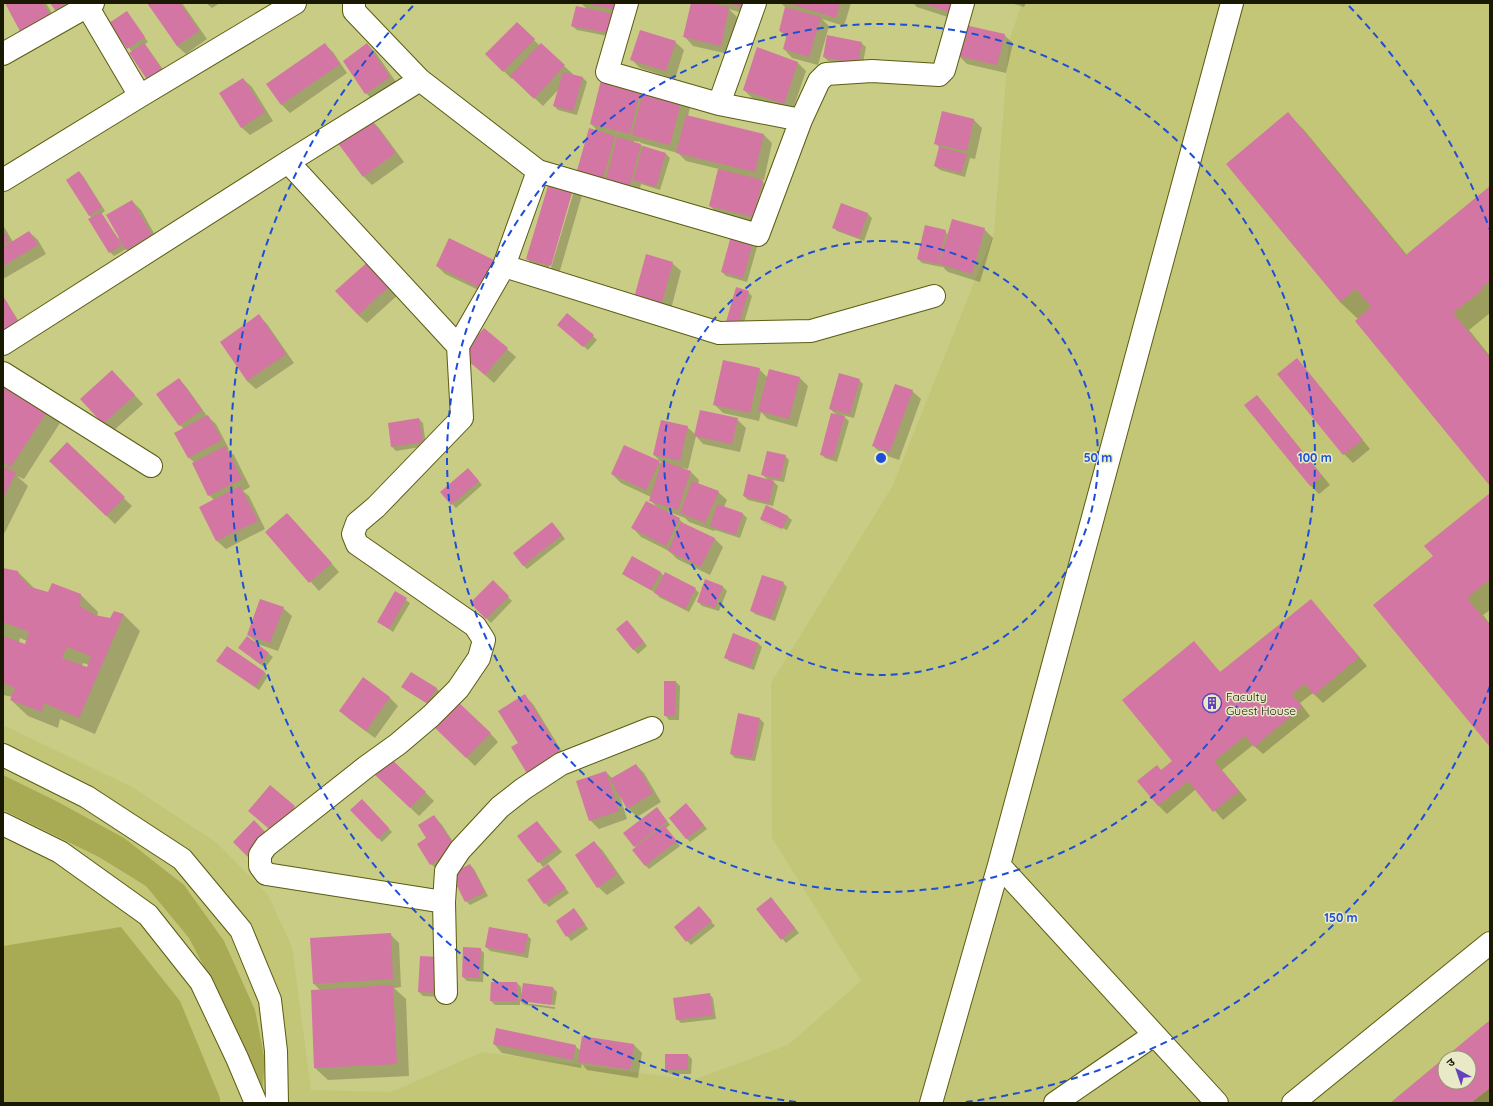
<svg xmlns="http://www.w3.org/2000/svg" width="1493" height="1106" font-family="Quicksand,'Noto Sans Devanagari',sans-serif">
	<style>
		.built { fill: #c2c676; fill-rule: evenodd }
		.green { fill: #a8aa54 }
		.shadow { fill: #0003; fill-rule: evenodd }
		.building { fill: #d476a4; fill-rule: evenodd }
		.lines { fill: none; stroke-linecap: round; stroke-linejoin: round }
		.minor-casing { stroke: #5b5c12; stroke-width: 24 }
		.tertiary-casing { stroke: #5b5c12; stroke-width: 24 }
		.minor { stroke: #fff; stroke-width: 22 }
		.tertiary { stroke: #fff; stroke-width: 22 }
		.ring { fill: none; stroke: #1d4ed8; stroke-width: 2; stroke-dasharray: 7 5 }
		.labels { text-anchor: middle; dominant-baseline: central; stroke-width: 3; stroke-linejoin: round; paint-order: stroke }
		.poi-label { font-size: 12px; fill: #181900; stroke: #e8eac7; text-anchor: start }
		.centre { fill: #1d4ed8; stroke: #e8eac7; stroke-width: 2 }
		.ring-label { font-size: 12px; text-anchor: middle; font-weight: bold; fill: #1d4ed8; stroke: #e8eac7; stroke-width: 3; stroke-linejoin: round; paint-order: stroke }
	</style>
	<rect width="100%" height="100%" fill="#c9cc85"/>
	<!-- built -->
	<path class="built" d="M1022 3H1490V1103H3V725L132 787 217 843 268 895 292 947 311 1090 391 1092 482 1052 693 1080 788 1045 861 981 772 838 771 683 892 487 994 233 1009 41ZM1445 1058H1469V1082H1445Z"/>
	<!-- green -->
	<path class="green" d="M3 775 58 802 124 838 184 885 224 941 255 1010 265 1061 262 1093 223 1003 189 938 146 886 99 857 3 810Z
		M121 927 180 1001 220 1098V1103H3V946Z
		M1490 1088V1103H1471Z"/>
	<!-- shadow -->
	<path class="shadow" d="M6 3H46L61 29Z
		M52 3H90L64 18 55 10Z
		M149 3H182L207 39 186 54 177 46Z
		M206 3H220L212 8Z
		M581 3H632L618 38 577 30 572 26 588 10Z
		M692 3H760L756 17 729 9 737 17 729 54 693 46 685 37Z
		M781 3H851L844 26 822 19 829 26 818 65 792 58 784 49 787 38 780 31 786 8Z
		M913 3H963L957 20 917 7Z
		M1011 3H1026L1024 7Z
		M127 13 148 42 145 44 167 75 132 52 111 23Z
		M517 23 540 46 541 44 564 66 573 74 572 75 583 78 587 82 577 115 558 110 554 106 559 89 543 106 513 78 512 79 486 54Z
		M1004 35 1013 43 1006 73 967 64 959 56Z
		M675 42 684 50 675 79 640 68 632 60Z
		M861 43 866 47 862 68 828 61 824 57Z
		M324 44 333 52 347 73 290 113 282 105 268 84Z
		M367 44 376 53 398 85 374 102 366 93Z
		M758 49 798 63 806 71 792 112 752 98 744 90Z
		M603 77 690 107 688 116 764 135 772 143 764 180 760 179 771 190 761 225 718 214 710 206 719 169 686 161 678 153 641 143 639 141V142L634 141V143L666 154 670 158 660 190 641 184 638 197 586 183 599 132 591 124Z
		M243 79 252 87 273 121 250 135 241 127Z
		M1288 114 1304 130 1407 255 1490 187V313L1469 330 1490 356V484L1358 319 1340 302Z
		M370 119 379 128 404 162 372 185 364 177Z
		M974 120 982 128 975 159 970 158 965 177 940 170 935 166 940 148 936 144Z
		M79 172 83 176 105 211 101 214 118 238H120L132 201 141 210 160 244 135 258 126 249 114 256 110 252 92 218 89 215Z
		M574 187 582 195 559 274 536 267 527 259ZM572 191H574L550 271 548 270Z
		M841 204 868 214 872 218 864 241 837 231 833 227Z
		M3 225 13 242 29 232 38 240 46 254 3 279Z
		M984 229 993 238 980 282 948 272 942 266V267L922 263 918 259 945 231 948 235Z
		M450 240 493 297 445 274 437 266Z
		M753 243 757 247 747 282 726 276 722 272Z
		M371 260 401 292 367 323 358 315Z
		M672 263 681 271 670 313 643 307Z
		M748 292 752 296 742 329 731 326Z
		M3 296 21 325 3 337Z
		M259 316 267 324 294 363 256 389 247 381Z
		M562 328 593 336 597 340 588 350Z
		M484 329 516 357 494 383 471 363Z
		M1297 360 1305 368 1370 449 1353 463 1344 454 1279 374Z
		M759 369 768 378H800L808 386 797 427 768 419 761 412 759 421 723 413 715 405Z
		M112 371 143 404 112 432 103 424Z
		M179 379 187 388 207 416 216 424 229 449 228 450 234 455 250 487 243 491 249 496 265 529 226 549 217 541 201 507 214 500 209 495 194 462 189 458 176 433 184 429 180 425Z
		M859 380 863 384 854 418 842 415 849 421 837 462 825 458 821 454 837 415 830 409Z
		M3 383 47 411 60 423 24 479 17 476 28 486 3 536V467H5L3 466Z
		M912 391 921 399 899 460 882 454 873 446Z
		M1257 396 1265 405 1330 485 1319 494 1310 485Z
		M419 419 423 423 426 446 396 451 392 447 389 424Z
		M737 419 746 428 740 452 703 444 696 436 688 469 683 468V469L691 472 699 480 698 484 718 492 727 500 724 507 743 514 747 518 740 538 715 530 714 531 689 522 685 518 667 511 679 519 684 524 715 539 723 547 710 575 677 559 669 551 641 537 633 528 658 508 650 500 651 497 621 483 612 474 625 447 663 464 654 455 687 427 695 434Z
		M67 443 132 506 115 524 50 461Z
		M785 456 789 460 784 482 772 480 778 486 773 506 748 500 744 496 768 480 762 474Z
		M472 473 482 485 456 508 452 504Z
		M1490 494V610L1483 615 1490 624V745L1434 556Z
		M787 516 792 520 786 532 765 523 761 519ZM764 520 787 530 786 532 764 522Z
		M295 522 339 572 319 591 266 532Z
		M556 527 565 539 527 569 523 565Z
		M633 557 661 573 664 576 695 589 699 593 689 612 659 597 656 593 627 577 623 573Z
		M3 569 18 572 34 588 49 593 81 595 98 612 97 616 110 619 124 615 140 631 95 734 60 719 58 728 28 716 11 700 13 697 3 695ZM20 638 27 641 25 646 19 643ZM83 663 89 665 87 668 82 666Z
		M493 581 512 601 491 623 471 603Z
		M705 581 723 587 727 591 719 611 702 606 698 602Z
		M783 583 787 587 775 621 755 614 751 610Z
		M396 593 410 603 393 632 379 622Z
		M1311 600 1367 666 1323 703 1313 693 1300 703 1310 716 1263 754 1253 745 1222 770 1247 800 1223 820 1196 789 1167 814 1158 805 1161 771 1174 761 1194 643 1221 673Z
		M283 608 292 616 278 651 255 643 273 657 265 668 240 648 254 642 255 641 248 635Z
		M631 625 647 646 638 654 634 650Z
		M733 635 758 643 762 647 754 670 729 661 725 657Z
		M222 664 264 672 268 676 259 690Z
		M364 678 390 698 398 706 375 738 349 719 340 711Z
		M676 682 680 686 679 720H669L665 715Z
		M403 687 436 688 440 692 431 706 407 691Z
		M525 696 533 704 569 763 520 743Z
		M760 719 764 723 755 761 735 758 731 754Z
		M433 725 490 733 498 742 475 766Z
		M636 765 644 773 661 802 637 817 628 808 619 793 627 819 599 829 590 820 606 772 612 778Z
		M381 780 425 792 434 801 419 816Z
		M270 786 303 815 282 840 249 811Z
		M362 800 392 832 382 842 352 810Z
		M690 808 707 829 690 842 686 838Z
		M660 812 670 825 666 828 680 846 649 869 645 865 635 846Z
		M434 816 442 825 463 857 440 872 431 864 428 838Z
		M537 822 562 852 543 867 519 836Z
		M594 842 603 851 625 883 607 895 598 887Z
		M470 865 474 869 488 896 470 905 466 901Z
		M552 870 569 893 549 907 545 903Z
		M775 903 799 933 786 943 758 910Z
		M703 912 715 926 691 945 675 927Z
		M578 914 588 929 571 941 557 922Z
		M390 934 399 943 401 987 394 988 406 999 409 1076 328 1080 315 1068 320 990 314 984 311 939Z
		M527 935 531 939 528 958 490 951 486 947Z
		M480 949 484 953 483 982 467 981 463 977Z
		M421 957 441 997 423 996 419 992Z
		M517 983 521 987V994L553 988 557 992 555 1005 524 1001V1003L555 1007V1009L525 1005 520 1001V1005H495L491 1001Z
		M709 994 713 998 716 1019 681 1023 677 1019Z
		M1490 1021V1103H1391L1445 1058V1082H1469V1058H1445Z
		M494 1044 575 1046 581 1051 634 1045 642 1053 638 1078 587 1070 582 1064 581 1068 502 1053Z
		M688 1055 692 1059 691 1074H670L666 1070Z"/>
	<!-- building -->
	<path class="building" d="M5 3H43L53 20 23 37Z
		M50 3H67L55 10Z
		M147 3H180L199 31 177 46Z
		M586 3H622L620 11Z
		M691 3H709L729 7 721 46 683 37Z
		M728 3H750L748 9Z
		M788 3H840L836 18Z
		M923 3H951L949 12Z
		M576 6 618 15 614 34 571 26Z
		M785 7 821 17 809 57 783 49 787 34 779 31Z
		M127 11 145 37 127 49 109 23Z
		M517 22 535 39 503 72 485 54Z
		M965 25 1005 34 997 65 958 56Z
		M640 30 676 41 666 71 630 60Z
		M827 35 862 42 858 64 823 57Z
		M144 43 163 71 148 81 129 53Z
		M325 43 340 64 281 105 266 84Z
		M367 43 390 77 365 94 343 61Z
		M541 43 565 65 534 99 510 76Z
		M757 47 798 62 784 104 743 90Z
		M563 72 583 77 573 111 553 106Z
		M602 76 642 85 630 134 590 124Z
		M243 78 265 112 241 128 219 93Z
		M644 88 682 98 670 145 632 135Z
		M942 111 974 119 967 151 934 144Z
		M1288 112 1407 257 1408 256 1407 254 1490 186V281L1481 288 1482 290 1453 313 1490 358V486L1355 321 1371 307 1356 289 1340 302 1226 164Z
		M686 115 764 134 755 172 676 153Z
		M370 118 396 153 363 177 337 142Z
		M589 128 615 136 602 182 576 174Z
		M617 137 641 144 629 189 605 183Z
		M643 146 666 153 656 187 633 180Z
		M939 147 967 154 961 173 934 166Z
		M718 169 763 180 753 217 709 206Z
		M79 171 102 207 89 216 66 180Z
		M550 179 574 186 551 266 526 259Z
		M132 200 152 235 126 250 106 215Z
		M841 203 868 213 859 238 832 228Z
		M101 212 122 245 109 253 88 219Z
		M952 219 985 228 972 274 939 264Z
		M925 225 946 230 938 264 917 259Z
		M3 230 9 241 3 244Z
		M29 231 38 245 3 266V247Z
		M731 236 753 242 743 278 721 272Z
		M449 238 498 262 484 290 436 266Z
		M646 254 673 262 661 306 634 298Z
		M371 259 393 283 358 315 335 291Z
		M736 287 749 291 738 326 726 322Z
		M3 296 18 321 3 330Z
		M567 313 594 335 583 347 557 325Z
		M259 314 286 354 247 381 220 342Z
		M484 328 508 348 485 375 461 355Z
		M1297 358 1363 440 1343 455 1277 374Z
		M723 360 760 368 750 413 713 405Z
		M769 369 800 377 789 419 758 411Z
		M112 370 135 395 103 424 80 399Z
		M839 373 860 379 850 414 829 409Z
		M179 378 202 410 179 426 156 394Z
		M3 381 48 410 11 467 3 462Z
		M895 384 913 390 890 452 872 446Z
		M1257 395 1322 476 1310 486 1244 405Z
		M700 410 738 418 732 444 694 436Z
		M831 413 845 416 833 458 820 455Z
		M208 415 222 440 188 458 174 433Z
		M419 418 423 442 391 447 388 423Z
		M661 420 688 426 680 461 653 455Z
		M67 442 125 497 106 516 49 461Z
		M624 445 660 461 646 490 611 474Z
		M225 446 242 479 208 496 192 463Z
		M767 451 786 455 780 479 761 475Z
		M662 461 691 471 678 510 649 501Z
		M3 466 16 473 3 498Z
		M468 468 479 481 451 505 440 492Z
		M748 474 774 481 769 503 743 496Z
		M692 481 719 491 705 523 680 513Z
		M240 486 258 521 216 541 199 507Z
		M1490 493V579L1467 598 1490 626V747L1373 605 1433 556 1424 546Z
		M646 501 680 518 666 546 631 528Z
		M717 504 743 513 736 535 710 526Z
		M766 505 788 516 782 529 760 519Z
		M287 513 332 563 309 583 265 532Z
		M552 522 562 535 523 566 513 553Z
		M681 522 715 538 701 567 668 551Z
		M632 556 661 572 651 590 622 574Z
		M3 568 18 571 19 576 30 587 48 592 52 583 81 594 80 606 95 615 110 618 114 611 124 614 79 718 44 703 42 712 10 700 15 688 3 683V636L25 644 29 632 3 622ZM67 647 91 656 87 667 62 658Z
		M665 572 696 588 685 609 654 593Z
		M762 575 784 582 771 618 750 611Z
		M705 579 723 586 715 608 697 602Z
		M493 580 509 596 486 619 470 603Z
		M395 591 407 598 389 629 377 622Z
		M260 599 284 607 270 643 247 635Z
		M1311 599 1359 657 1314 695 1305 684 1292 694 1302 707 1254 747 1245 736 1214 761 1239 791 1213 812 1188 781 1158 806 1137 781 1157 765 1161 770 1172 761 1122 700 1194 641 1220 672Z
		M627 620 644 642 633 650 616 629Z
		M733 633 758 643 750 667 724 658Z
		M247 636 269 653 260 664 238 648Z
		M227 646 265 672 255 687 216 661Z
		M411 672 437 688 427 703 401 687Z
		M363 677 390 697 366 731 339 711Z
		M664 681H676L675 716H664Z
		M525 694 562 754 528 775 511 747 518 743 498 711Z
		M456 700 491 733 466 758 432 725Z
		M738 713 760 718 752 758 730 754Z
		M387 755 426 792 410 808 372 772Z
		M636 764 653 793 627 809 610 779Z
		M606 771 619 811 589 821 576 781Z
		M270 785 295 806 273 832 248 811Z
		M362 799 389 828 378 839 350 810Z
		M686 803 704 825 686 839 669 818Z
		M657 807 667 821 634 847 623 833Z
		M434 815 456 848 430 865 417 844 426 838 418 825Z
		M254 820 269 836 248 857 233 842Z
		M537 821 558 848 538 863 517 836Z
		M664 825 677 841 645 866 632 850Z
		M594 841 617 874 597 888 575 855Z
		M470 864 485 892 465 902 451 874Z
		M548 864 566 888 544 904 527 880Z
		M771 897 795 928 781 940 756 909Z
		M699 906 712 921 686 942 674 927Z
		M574 908 585 924 566 937 556 921Z
		M489 927 528 934 524 954 485 947Z
		M391 933 393 979 313 984 310 938Z
		M463 947 481 948 479 978 462 977Z
		M420 956 439 957 437 993 418 992Z
		M491 982H517V1001H490Z
		M523 983 553 987 551 1005 520 1001Z
		M393 985 397 1064 314 1068 311 990Z
		M710 993 713 1015 676 1020 673 998Z
		M1490 1020V1088L1471 1103H1390ZM1445 1058H1469V1082H1445Z
		M496 1028 576 1045 573 1060 493 1044Z
		M582 1036 634 1044 630 1070 578 1062Z
		M665 1054H688V1070H665Z"/>
	<g class="lines">
		<defs>
			<path id="minor" d="M354 3V11L420 80 538 171 758 235 801 120 819 81 826 74 872 71 939 75 944 70 963 3
				M627 3 607 72 719 104 801 120
				M87 6 140 96
				M3 54 93 3
				M719 104 755 3
				M288 162 458 346
				M3 180 140 96 295 3
				M504 266 719 333 811 331 934 296
				M3 344 288 162 420 80
				M3 373 151 466
				M999 865 1217 1103
				M444 902 266 874 260 866V855L266 846 366 767 398 744 431 716 458 689 479 658 484 640 475 626 357 544 353 534 357 523 376 507 462 418 458 346 504 266 538 171
				M446 993 444 902 446 871 460 850 500 807 523 789 561 764 652 728
				M931 1103 999 865 1232 3
				M1055 1103 1154 1035
				M1293 1103 1490 943"/>
			<path id="tertiary" d="M3 755 87 797 182 859 241 930 270 1000 276 1051 277 1103
				M3 824 60 852 148 915 201 982 237 1058 256 1103"/>
		</defs>
		<!-- minor casing -->
		<use href="#minor" class="minor-casing"/>
		<!-- tertiary casing -->
		<use href="#tertiary" class="tertiary-casing"/>
		<!-- minor -->
		<use href="#minor" class="minor"/>
		<!-- tertiary -->
		<use href="#tertiary" class="tertiary"/>
	</g>
	<!-- distance rings -->
	<g class="ring">
		<circle cx="881" cy="458" r="217"/>
		<circle cx="881" cy="458" r="434"/>
		<path d="M1490 686A650 650 0 0 1 966 1102M796 1102A650 650 0 0 1 413 6M1349 6A650 650 0 0 1 1490 230"/>
	</g>
	<!-- icons -->
	<defs>
		<symbol id="building-ring" viewBox="-11 -11 22 22"><circle r="9.5" fill="#e8eac7" stroke="#6343bb" stroke-width="1.5"/><path d="M-4-6H4V6H1V3H-1V6H-4ZM-2.5-4.3h1.7v1.8h-1.7ZM.8-4.3h1.7v1.8H.8ZM-2.5-1h1.7V.8h-1.7ZM.8-1h1.7V.8H.8Z" fill="#6343bb"/></symbol>
	</defs>
	<g fill-rule="evenodd">
		<use href="#building-ring" x="1201" y="692" width="22" height="22"/>
	</g>
	<g class="labels">
		<!-- poi labels -->
		<g class="poi-label">
			<text x="1226" y="696">Faculty<tspan x="1226" dy="14">Guest House</tspan></text>
		</g>
	</g>
	<circle cx="881" cy="458" r="6" class="centre"/>
	<g class="ring-label">
		<text x="1098" y="462">50 m</text>
		<text x="1315" y="462">100 m</text>
		<text x="1341" y="922">150 m</text>
	</g>
	<!-- border -->
	<rect width="1493" height="1106" fill="none" stroke="#181900" stroke-width="8"/>
	<!-- north arrow -->
	<g transform="translate(1457 1070) rotate(320)"><circle r="19" fill="#e8eac7" stroke="#959677"/>
	<path d="M0-3L7 15L0 10L-7 15Z" fill="#6343bb"/>
	<text y="-6" font-size="11" font-weight="bold" text-anchor="middle" fill="#181900">उ</text>
	</g>
</svg>
